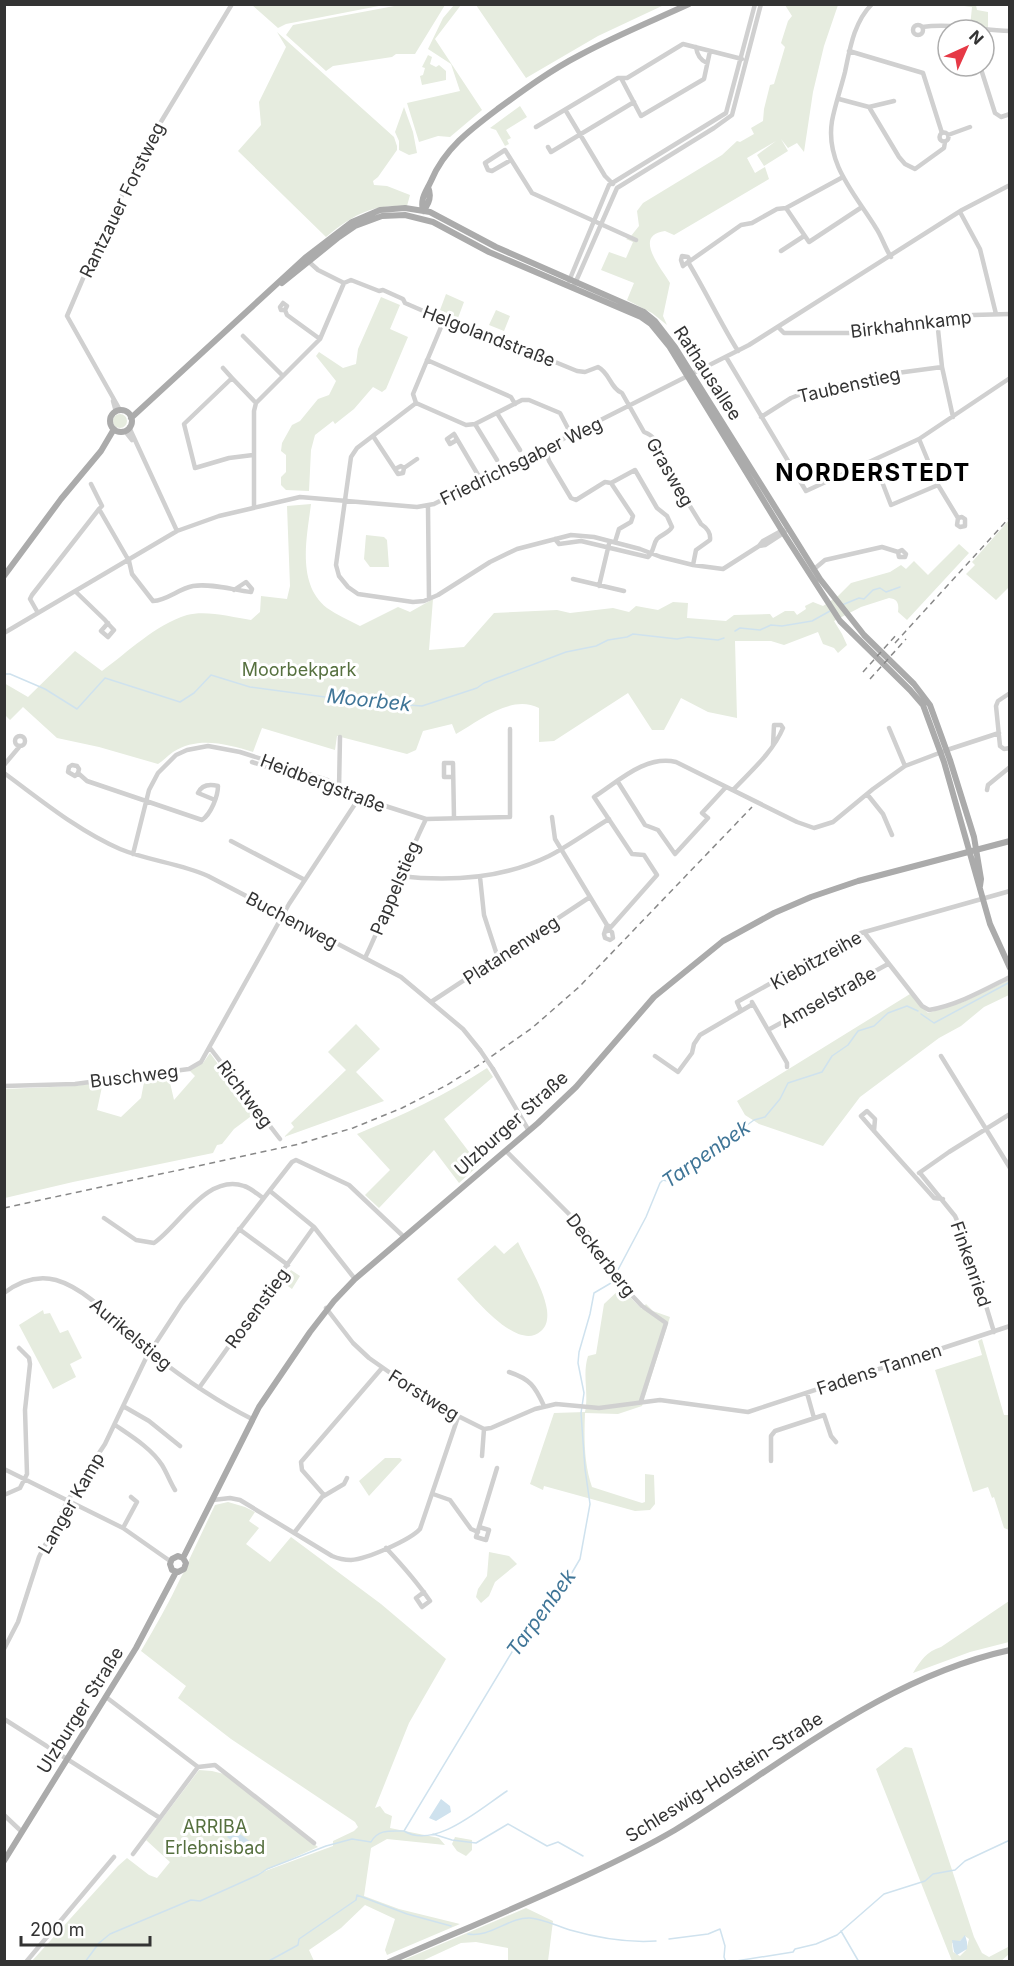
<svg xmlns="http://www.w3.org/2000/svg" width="1014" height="1966" font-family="Inter,sans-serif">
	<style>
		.green { fill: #e6ecdf; fill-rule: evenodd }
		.water { fill: #cfe2ee }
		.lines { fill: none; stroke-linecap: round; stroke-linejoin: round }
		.stream { stroke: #cfe2ee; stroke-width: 1.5 }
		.minor { stroke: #d0d0d0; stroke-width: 4.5 }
		.major { stroke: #ababab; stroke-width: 6 }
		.rail { stroke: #888; stroke-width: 1.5; stroke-dasharray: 6 4.5; stroke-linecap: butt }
		.minor-bridge { stroke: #d0d0d0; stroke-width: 4.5 }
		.labels { text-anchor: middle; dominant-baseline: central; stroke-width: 6; stroke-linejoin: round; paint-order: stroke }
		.street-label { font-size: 18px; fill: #333; stroke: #fff }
		.park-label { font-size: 18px; fill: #56703f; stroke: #fff }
		.water-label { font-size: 20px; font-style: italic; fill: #3f7597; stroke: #fff }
		.district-label { font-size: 24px; font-weight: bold; letter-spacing: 1.5px; fill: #000; stroke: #fff }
	</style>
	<rect width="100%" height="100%" fill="#fff"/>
	<!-- green -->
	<path class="green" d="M405 4 445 5 415 54H396L392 57 333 66 326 71 286 35 293 25Z
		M252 5H384L286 24 278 28Z
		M454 5H461L435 39 482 110 450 137 438 136 419 142 407 103 460 91 451 64 428 49 443 18Z
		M476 5H664L598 36 526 78Z
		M785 5H838L824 46 813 92 804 152 797 143 788 148 781 139 788 151 764 166 757 155 776 141 747 158 755 173 765 167 769 179 674 235 665 231C632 235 662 269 670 283L663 316 667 325 652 313 627 300 634 283 601 270 609 252 626 258 633 242 626 239 631 236 639 226 637 211 643 203 722 155 737 141 740 142 754 134 751 128 763 121 764 109 770 85 774 84 785 47 781 43 788 21 792 16Z
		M956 5H976L977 10 988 12V28L970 27 972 7Z
		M277 32 394 137 397 146V150L378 177 373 181 374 185 387 186 410 195 407 206C372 204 353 215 326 237L238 151 261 125 259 102 286 47Z
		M428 55 432 57 430 64 436 67 439 65 446 71V80L422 85 420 76 423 75 425 68 422 67Z
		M520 106 527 117 506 130 511 138 507 140 509 144 505 146 496 130 490 128Z
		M404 107 413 132 417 153 409 155 399 150V141L395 132Z
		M446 294 464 302 458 318 440 310Z
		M381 297 400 305 390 329 408 337 386 389 382 392 373 387 354 409 335 424 333 421 315 435 311 450 309 491 286 490 281 485V477L286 472V455L281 451 282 443 292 425 300 421 318 399 329 395 336 381 316 356 319 352 343 368 356 364 358 349Z
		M496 310 510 316 504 331 489 325Z
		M113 421a7 7 0 1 1 14 0a7 7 0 1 1-14 0Z
		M311 504C307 537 296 584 327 608 337 615 349 620 360 626L398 607 410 612 433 599 429 650 464 647 494 613 557 610 570 613 613 608 629 612 636 606 658 610 673 602 688 603 687 618 726 621 734 615 770 614 773 618 785 611H794L797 615 806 609 805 606 813 602 823 606 838 596 851 583 890 572 901 565 906 569 914 561 928 575 959 544 969 553 907 620 898 612C899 604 898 599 889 598L861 607 834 621 842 634 847 645 838 653 834 648 823 644 818 632 784 645 771 641H735L737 718 708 712 681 698 664 730H652L628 693 554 741 539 742V708C511 694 479 721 456 734L452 724 423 731 416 750 407 754 337 736 335 750 262 728 253 752C227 744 198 736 173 752 167 756 163 761 158 764L99 747 57 738 23 707 10 720 5 715 4 683 28 697 75 651 102 671C128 652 155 625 187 615 206 610 232 617 251 620L260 612 261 596 287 599 290 586 287 506Z
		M1009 520V587L996 600 966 574 975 565 972 562Z
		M366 535 384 537 387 540 389 567H370L364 559Z
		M1009 980V995L984 1007 961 1026 939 1038 860 1097 823 1146 759 1124 745 1115 737 1101 910 994 928 1013 963 1002Z
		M356 1024 380 1049 356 1072 384 1101 284 1137 294 1127 291 1123 346 1070 328 1052Z
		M210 1053 254 1114 234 1129 222 1144 217 1145 213 1153 73 1182 5 1198 4 1089 75 1086 103 1082 97 1110 121 1117 141 1098 145 1077 168 1074 174 1100 195 1076 189 1070 203 1063Z
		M487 1068 493 1077 444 1119 479 1165 459 1183 434 1150 379 1208 365 1195 390 1170 357 1134C403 1115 446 1095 487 1068Z
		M518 1242C527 1262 544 1289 547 1310 548 1318 547 1326 541 1331 517 1353 472 1295 457 1279L495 1245 504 1254Z
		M291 1270 300 1276 292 1289 282 1282Z
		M621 1288 642 1309 646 1304 653 1311 670 1317 642 1406 618 1414 585 1413C584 1438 584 1464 592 1487L642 1503 645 1502V1474L654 1475 655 1504 650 1510 635 1511 544 1486 543 1490 530 1484 554 1413 585 1412C589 1393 582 1375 588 1356L596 1354 604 1304Z
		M43 1310 44 1314 50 1313 60 1333 68 1330 82 1358 70 1364 76 1377 53 1389 19 1325Z
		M982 1339 1004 1415H1009V1530L1004 1528 994 1497 992 1498 988 1487 973 1492 935 1370 982 1355 978 1341Z
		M385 1458H400L402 1460 369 1496 359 1481Z
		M228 1502 245 1507 255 1512 249 1521 259 1528 246 1544 270 1562 291 1537 381 1604 446 1659 409 1723 375 1808 380 1806 385 1813 392 1816 390 1828 439 1838 445 1845 387 1839 371 1848 364 1896 399 1909 460 1924 387 1955 385 1950 395 1919 365 1905 341 1928 309 1950 314 1961 31 1962 118 1866 127 1858 149 1875 157 1878 170 1862 146 1840 199 1770 212 1771 224 1774 318 1847 257 1874 333 1846V1841L354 1831 358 1827 355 1822 231 1739 178 1698 186 1686 141 1651C155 1627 169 1603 181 1577 184 1571 189 1568 189 1560L215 1505Z
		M489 1552 509 1556 517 1564 495 1582 489 1596 481 1603 476 1597 478 1589 487 1576Z
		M1009 1601V1642L970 1652 913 1673C921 1660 926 1652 941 1647Z
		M905 1747 912 1748 974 1937 982 1953 989 1957 1008 1947 1009 1948V1954L1000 1962 952 1961 948 1951 876 1769ZM965 1936 969 1939 966 1950 960 1956 953 1952 952 1943 960 1941Z
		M455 1837 472 1840V1850L466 1856 457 1851 452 1844Z
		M526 1908 553 1921 548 1961H508V1948L476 1942 461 1943 422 1961H401Z"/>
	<!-- water -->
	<path class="water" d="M441 1799 450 1806 451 1812 436 1821 429 1818Z
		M233 1829 259 1848 252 1857 227 1837Z
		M965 1935 967 1942V1949L957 1955 954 1952 952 1940 960 1941Z"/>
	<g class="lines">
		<!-- stream -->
		<path class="stream" d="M842 605 859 598 864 599 873 590 880 588 886 592 900 587
			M735 631 740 628 760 630 771 625 782 626 812 621 830 611
			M4 674H10L45 689 77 709 105 678 180 702 194 693 211 675 250 687 355 701 422 706 477 688 484 683 566 652 596 646 608 640 627 637 633 634 677 639 688 637 718 640 724 638
			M921 1014 934 1023 1010 982
			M404 1831C435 1850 481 1808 507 1791
			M433 1834 452 1840 476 1843 508 1824 547 1846 558 1842 583 1856
			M841 1931 859 1962
			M468 1934C490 1938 509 1917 530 1918 543 1919 557 1926 570 1930 598 1938 627 1943 656 1941
			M669 1939 708 1934 720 1929 725 1946 724 1957 726 1962
			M85 1962 99 1943 110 1934 191 1900 200 1901 258 1875 267 1869 326 1846 352 1839 371 1842C378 1829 390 1831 404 1831L515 1647 570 1576 580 1559 590 1504 585 1469 581 1413 584 1393 578 1363 579 1352 590 1314 594 1293 611 1283 646 1217 660 1183 663 1180 667 1181 674 1178 754 1120 765 1117 780 1099 788 1083 822 1072 832 1056 848 1045 858 1031 874 1026 888 1013 907 1006 918 1011
			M267 1962 298 1945 299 1939 356 1900 357 1895 407 1914 451 1926
			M730 1962 793 1952 795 1949 816 1944 837 1935 884 1894 925 1881 933 1874 955 1870 965 1861 1010 1840"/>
		<!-- minor -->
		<path class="minor" d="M872 4C854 22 850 48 845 72 841 88 835 105 832 121 825 164 856 195 876 228 882 237 885 248 891 257
			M913 30a5 5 0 1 1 10 0a5 5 0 1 1-10 0Z
			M922 27C951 23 980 30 1010 31
			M696 47C697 55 700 60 707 63
			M849 51 923 73 942 133
			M980 66 995 113 1001 117 1010 114
			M621 78 641 116 704 79 710 51
			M839 99 869 107 899 157 905 164 915 169 944 148 945 142
			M869 107 894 101
			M566 111 605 176 613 184
			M536 127 618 78H627L683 44 742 59
			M939.5 137a4.5 4.5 0 1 1 9 0a4.5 4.5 0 1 1-9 0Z
			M948 135 970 127
			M548 147 551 152 634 102
			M511 160 492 171 488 170 485 163 505 150 532 193 636 240
			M786 208 809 242 862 207
			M960 212 980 249 996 314
			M781 251 804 236
			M308 261 318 270 344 283 351 280 379 291 383 290 403 299 405 303 444 320 448 318 577 371 585 372 598 367C610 373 610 388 622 393L644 432C655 436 660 445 659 456L701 524C707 528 711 533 710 540L696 550 693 565
			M690 261 741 225 752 223 777 209 786 208 843 177
			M688 262 683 266 681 260 682 256 688 257 690 261 688 262C706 292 720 322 738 351
			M569 281 609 185 726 113 755 4
			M573 288 617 188 714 128 732 115 761 4
			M285 310 287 306 283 303 280 307 281 310H285L287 315 320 339
			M444 320 413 394 416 403 357 448 351 457 336 565 339 576 348 587 358 594 413 602 424 601 438 595 490 562 517 549 571 535 594 537 640 549 661 557 693 565 723 569 759 546 763 541 783 530
			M937 320 942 367 953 417
			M779 328 784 333H861L973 315 1010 314
			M243 336 283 376
			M726 357 806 491 919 439 1010 378
			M427 360 511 397 515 404
			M223 368 232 378
			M113 401 116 412
			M416 403 466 425 475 424 522 400H529L560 413 572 436
			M120 410 67 316 99 241 147 145 232 4
			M497 413 520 450
			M761 417 791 398 809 391 897 373 942 367
			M475 424 497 460
			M129 427 177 531
			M125 431 132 440
			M373 436 398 474 403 473 404 468
			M919 439 938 485 958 518 957 525 960 527 965 526V519L962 517 958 518
			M457 440 450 444 447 439 454 434 481 480
			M545 449 549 461 571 498 576 500 605 482 611 483 635 470 657 508 667 516 672 527C669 533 662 534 657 539 653 544 654 552 648 557L581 541 559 544 555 539
			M253 455 229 458 195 468 184 424 232 378 256 403
			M874 461 891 505 938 485
			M395 469 401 466 404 468 417 459
			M611 483 633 516 631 522 619 529 615 542
			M91 484 102 506 99 509
			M254 507V411L256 403 320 339 344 283
			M428 507 429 599
			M759 546 765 545 785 532
			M813 570 825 560 882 547 898 552 899 557H905L906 554 902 550 898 552
			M573 579 624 591
			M599 586 609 544
			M76 592 105 620C108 624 111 627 114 630L108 637 101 631 108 623
			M38 613 30 599 32 595 99 509 129 561 132 574 153 601C168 600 178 589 193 586 211 583 233 590 251 592L252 589 246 582 234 590
			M4 633 177 531 219 516 300 497 417 507 434 504 749 345 962 210 1010 185
			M1010 693 998 701 996 706 1000 746 1004 749 1010 748
			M889 728 905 766
			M15 741a5 5 0 1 1 10 0a5 5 0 1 1-10 0Z
			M252 762 334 789H339L340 737
			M4 765 20 746
			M4 773C41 800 78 831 120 849 149 861 179 863 208 876L401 977 463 1029 480 1050
			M78 773 75 776 68 772 69 767 72 765 77 766 79 769 78 773 87 781 202 820C211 814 218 796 218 786 210 784 202 784 198 793L215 800
			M453 777H444V763H453L454 818
			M618 782 645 825 658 830 675 854 708 818 702 813 726 787
			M733 790C751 771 773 752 783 728L781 725H774L773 745
			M987 790 988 785 1010 767
			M867 794 883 814 892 835
			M552 817 555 839 607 925 604 934 605 938 610 940 613 938 612 932 609 930 605 932
			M231 841 305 880
			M133 854 149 790 158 773 176 755 187 750 208 746 240 752 327 780 351 795 426 819 510 817V729
			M399 876C451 882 502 879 549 856 570 845 589 831 609 819
			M480 877 484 915 498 958
			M607 925 611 927 657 875 644 855 632 854 594 797C619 781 645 755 676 762L797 822 814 828 833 822 873 789 905 766 947 750 999 733
			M864 932 922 1006 929 1010C958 1005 984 990 1010 977
			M365 958C387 912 404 864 426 819
			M431 1002 590 897
			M752 1002 787 1063V1067
			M753 1004 741 1011 737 1002 861 933 1010 891
			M768 1030 888 964
			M210 1048 280 1139
			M655 1056 678 1072 692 1053 694 1044 700 1035 741 1011
			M941 1056 1010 1168
			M493 1069 529 1131
			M4 1086 75 1084 189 1069 201 1062 289 904 359 798
			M874 1131 875 1119 867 1111 861 1116C885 1144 910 1171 934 1198L943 1199
			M506 1151 590 1235 608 1268 623 1286 642 1306 666 1323 641 1401
			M919 1173 949 1152 1010 1114
			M920 1173 955 1216 967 1243 994 1332
			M270 1191 314 1227 355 1279
			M104 1218 136 1240 154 1243C179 1226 207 1173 244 1186 251 1188 257 1194 263 1198
			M239 1229 288 1265
			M4 1293C20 1281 37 1275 56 1280 91 1290 123 1331 151 1353 183 1378 216 1401 252 1419
			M326 1308 353 1343 369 1358 436 1405 484 1429 491 1428 535 1409 556 1404 599 1408 660 1400 748 1412 1010 1326
			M509 1372C530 1379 535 1386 544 1406
			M199 1388 314 1227
			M807 1393 814 1418
			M123 1406 149 1421 180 1446
			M115 1425C131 1436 151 1448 162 1465 167 1473 170 1482 175 1490
			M482 1456 484 1429
			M771 1461V1436L775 1431 824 1415 831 1436 836 1442
			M4 1469 123 1528 170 1561
			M433 1494 450 1500 471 1529 478 1532
			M4 1495 20 1488 27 1474 25 1410 30 1364 29 1358 19 1348
			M324 1495 302 1470 301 1462 382 1368
			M213 1500 230 1498 240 1500 332 1556C339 1559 344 1560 351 1560 367 1559 410 1540 420 1529L458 1417
			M479 1527 489 1530 486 1540 476 1537 497 1468
			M123 1528 137 1502 131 1497
			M294 1533 322 1497 344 1484 347 1478
			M386 1548C402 1565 417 1582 430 1601L422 1607 416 1598 424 1592
			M4 1649 18 1622 39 1557 68 1500 105 1444 146 1358 182 1303 292 1162 296 1160 349 1185 404 1237
			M106 1697 198 1767 133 1854
			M4 1719 160 1818
			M198 1767 215 1765 314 1843
			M4 1815 22 1832
			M26 1962 114 1857"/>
		<!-- major -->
		<path class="major" d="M423 211C420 198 426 192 431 181 445 148 471 129 499 108 525 89 551 70 580 55 615 36 652 21 689 4
			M423 211C429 204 432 196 428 187
			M282 283 339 237 355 226 382 216 405 215 433 222 489 252 641 317 651 324 669 346 784 534 840 621 910 690 923 705 944 762 990 924 1010 968
			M110 421a11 11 0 1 1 22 0a11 11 0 1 1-22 0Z
			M131 418 305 258 352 222 380 210 405 208 430 212 496 247 644 312 655 321 675 347 820 579 864 635 914 684 930 705 950 760 974 837 981 879 980 886
			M4 576 61 499 101 451 114 429
			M183 1558 178 1556 172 1559 170 1564 172 1570 178 1572 184 1569 186 1563 183 1558 259 1407 310 1332 334 1301 355 1279 538 1123 576 1087 654 997 723 941 774 913 811 897 858 881 1010 841
			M4 1861 136 1648 176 1572
			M389 1962C455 1933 521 1906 585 1876 615 1862 646 1847 675 1830 783 1764 883 1678 1010 1650"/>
		<!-- rail -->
		<path class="rail" d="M895 643 1010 517
			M863 672 897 634
			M870 679 906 639
			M4 1208 299 1144 353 1128 402 1108 447 1085 482 1063 532 1028 579 987 752 807"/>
		<!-- minor-bridge -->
		<path class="minor-bridge" d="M480 1050 493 1069"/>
	</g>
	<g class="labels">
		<!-- street labels -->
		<g class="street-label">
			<text transform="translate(122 200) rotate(-64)">Rantzauer Forstweg</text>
			<text transform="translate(911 324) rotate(-7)">Birkhahnkamp</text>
			<text transform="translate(489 336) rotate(21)">Helgolandstraße</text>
			<text transform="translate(708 373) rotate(57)">Rathausallee</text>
			<text transform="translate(849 385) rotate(-13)">Taubenstieg</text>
			<text transform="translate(521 461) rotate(-26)">Friedrichsgaber Weg</text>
			<text transform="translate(670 472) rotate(60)">Grasweg</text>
			<text transform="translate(323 783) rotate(21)">Heidbergstraße</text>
			<text transform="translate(395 888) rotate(-67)">Pappelstieg</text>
			<text transform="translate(292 920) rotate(28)">Buchenweg</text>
			<text transform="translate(511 950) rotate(-33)">Platanenweg</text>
			<text transform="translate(816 960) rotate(-29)">Kiebitzreihe</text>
			<text transform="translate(828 997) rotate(-29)">Amselstraße</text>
			<text transform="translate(134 1076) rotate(-7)">Buschweg</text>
			<text transform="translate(245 1094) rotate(53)">Richtweg</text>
			<text transform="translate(511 1123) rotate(-42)">Ulzburger Straße</text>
			<text transform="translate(601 1255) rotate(52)">Deckerberg</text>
			<text transform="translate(971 1264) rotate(71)">Finkenried</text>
			<text transform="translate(257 1308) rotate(-54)">Rosenstieg</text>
			<text transform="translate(131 1334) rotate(40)">Aurikelstieg</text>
			<text transform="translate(879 1369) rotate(-18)">Fadens Tannen</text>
			<text transform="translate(424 1395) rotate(32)">Forstweg</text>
			<text transform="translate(71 1503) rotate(-60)">Langer Kamp</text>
			<text transform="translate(80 1710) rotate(-58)">Ulzburger Straße</text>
			<text transform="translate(724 1777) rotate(-32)">Schleswig-Holstein-Straße</text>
		</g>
		<!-- park labels -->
		<g class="park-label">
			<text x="299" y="669">Moorbekpark</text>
			<text x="215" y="1826">ARRIBA<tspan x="215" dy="21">Erlebnisbad</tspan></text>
		</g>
		<!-- water labels -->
		<g class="water-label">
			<text transform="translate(369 700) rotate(6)">Moorbek</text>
			<text transform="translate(706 1154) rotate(-35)">Tarpenbek</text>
			<text transform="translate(541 1613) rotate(-54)">Tarpenbek</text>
		</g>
		<!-- district labels -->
		<g class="district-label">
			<text x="873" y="472">NORDERSTEDT</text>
		</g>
	</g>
	<!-- border -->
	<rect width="1014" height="1966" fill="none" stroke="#333333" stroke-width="12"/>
	<!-- north arrow -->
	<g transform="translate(966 48) rotate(45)"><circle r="28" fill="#ffffff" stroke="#adadad" stroke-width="1.5"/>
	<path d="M0-4.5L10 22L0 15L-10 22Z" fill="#e63946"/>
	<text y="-9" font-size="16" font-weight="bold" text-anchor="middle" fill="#333333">N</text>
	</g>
	<!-- scale -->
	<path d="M21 1936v9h129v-9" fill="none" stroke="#333333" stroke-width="3"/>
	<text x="30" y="1936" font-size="18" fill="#333333" stroke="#ffffff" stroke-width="4.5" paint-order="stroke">200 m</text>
</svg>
